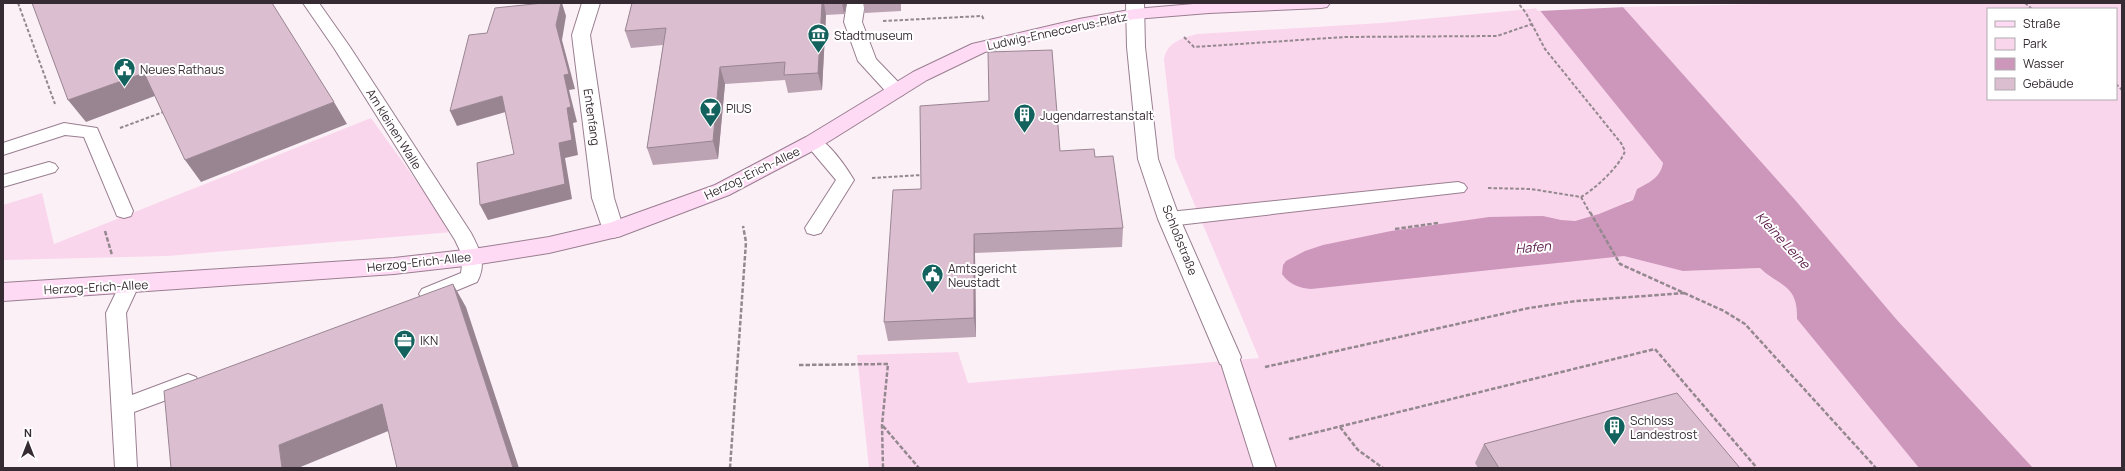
<svg xmlns="http://www.w3.org/2000/svg" width="2125" height="471" font-family="Manrope,sans-serif">
	<style>
		.green { fill: #fad6ed; fill-rule: evenodd }
		.water { fill: #cd97bb }
		.pier { fill: #fcf0f7 }
		.lines { fill: none; stroke-linecap: round; stroke-linejoin: round }
		.service-casing { stroke: #997e90; stroke-width: 2 }
		.minor-casing { stroke: #997e90; stroke-width: 2 }
		.secondary-casing { stroke: #997e90; stroke-width: 2 }
		.path-far1 { stroke: #94888f; stroke-width: 2; stroke-dasharray: 3.5 2; stroke-linecap: butt }
		.path { stroke: #94888f; stroke-width: 2.5; stroke-dasharray: 4.5 2; stroke-linecap: butt }
		.service { fill: #fff; fill-rule: evenodd }
		.minor { fill: #fff; fill-rule: evenodd }
		.secondary { fill: #ffdaf4; fill-rule: evenodd }
		.wall { fill: #bca3b3 }
		.shaded-wall { fill: #998592 }
		.building { fill: #dbbed0; stroke: #998592 }
		.labels { text-anchor: middle; dominant-baseline: central; stroke-width: 4; stroke-linejoin: round; paint-order: stroke }
		.street-label { font-size: 12px; fill: #362b32; stroke: #fff }
		.poi-label { font-size: 12px; fill: #362b32; stroke: #fff; text-anchor: start }
		.water-label { font-size: 13px; font-style: italic; fill: #581848; stroke: #fff }
	</style>
	<rect width="100%" height="100%" fill="#fcf0f7"/>
	<!-- green -->
	<path class="green" d="M1823 3H2122V468H2033L1897 320 1796 201 1623 7ZM1988 9H2116V99H1988Z
		M1539 8 1663 163C1660 178 1650 182 1637 189L1633 200 1626 201 1683 271 1760 268C1780 287 1798 284 1797 319L1919 468H869L857 355 958 352 968 383 1259 358 1175 158 1164 60C1166 42 1183 38 1197 34L1381 23Z
		M371 118 453 232 168 256 3 260V205L42 193 54 244Z"/>
	<!-- water -->
	<path class="water" d="M1534 3 1623 7 1796 201 1897 320 2033 468H1919L1797 319C1798 284 1780 287 1760 268L1683 271 1624 256 1311 289C1299 288 1289 284 1282 274L1283 265 1286 261 1305 251 1323 245 1391 231 1489 217 1543 216 1561 220 1575 221 1599 214 1633 200 1637 189C1650 182 1660 178 1663 163Z"/>
	<!-- pier -->
	<path class="pier" d="M1532 3H1622L1626 7 1538 11Z"/>
	<g class="lines">
		<defs>
			<path id="service" d="M303 3H319L350 47 471 233C480 250 487 264 477 282L429 302 422 299 419 294 422 289 461 273 463 257 455 240 334 48Z
				M64 123 97 128 133 211 131 216 124 218 117 216 115 211 84 137 65 135 3 155V143Z
				M813 136C828 140 846 167 854 180L821 233 814 235 807 233 805 228 836 180 804 142 807 138Z
				M49 162 55 164 58 168 55 172 3 187V175Z
				M1458 182 1464 184 1467 188 1464 192 1169 226 1162 224 1160 219 1162 214 1169 212Z
				M129 278 136 280 139 285 126 313 132 395 188 374 196 377 199 383 196 389 134 412 137 468H115L106 313 122 280Z
				M1229 349 1236 351 1239 357 1276 468H1254L1219 357 1222 351Z"/>
			<path id="minor" d="M582 3H600L590 35 614 198 624 230 621 236 613 238 605 236 592 198 572 35Z
				M847 3H865L862 22 876 59 903 87 906 91 903 95 896 97 889 95 858 61 844 22Z
				M1126 3H1144L1145 47 1158 159 1180 219 1241 357 1238 364 1229 367 1220 364 1217 357 1158 219 1138 159 1127 47Z"/>
			<path id="secondary" d="M1205 3H1330L1327 7 1321 8 1209 13 1135 19 1079 29 985 52 927 80 820 147 729 195 621 236 549 253 473 265 394 274 3 301V283L394 258 473 249 549 237 609 223 715 185 806 137 913 72 972 44 1079 19 1135 9Z"/>
		</defs>
		<!-- service casing -->
		<use href="#service" class="service-casing"/>
		<!-- minor casing -->
		<use href="#minor" class="minor-casing"/>
		<!-- secondary casing -->
		<use href="#secondary" class="secondary-casing"/>
		<!-- path-far1 -->
		<path class="path-far1" d="M18 3 55 104
			M2025 3 2032 9
			M883 21 982 16 984 20
			M1184 37 1194 47 1345 37 1497 36 1532 24
			M2116 84 2122 90
			M120 128 166 111
			M872 178 922 175
			M1488 188 1531 189 1581 197C1595 189 1620 166 1625 151L1621 143 1545 49 1526 13 1518 3
			M1581 197 1590 213"/>
		<!-- path -->
		<path class="path" d="M1590 212 1620 264 1724 311 1745 324 1876 468
			M1395 229 1438 223
			M105 231 112 255
			M799 365 888 364 882 425 883 468
			M1265 367 1529 308 1576 301 1685 293
			M883 426 919 468
			M1340 427 1358 450 1383 468
			M1289 439 1655 349 1757 468
			M730 468 746 242 743 226"/>
		<!-- service -->
		<use href="#service" class="service"/>
		<!-- minor -->
		<use href="#minor" class="minor"/>
		<!-- secondary -->
		<use href="#secondary" class="secondary"/>
	</g>
	<!-- wall -->
	<path class="wall" d="M632 3H847L844 14 826 15 822 90 788 93 785 80 725 84 718 159 653 165 647 148 663 45 631 48 625 31Z
		M863 3H901V11L865 13Z
		M989 101 1060 151 1095 157 1123 228 1122 247 975 253 976 337 888 341 884 322 921 189Z
		M1484 444 1740 468H1478L1475 463Z"/>
	<!-- shaded-wall -->
	<path class="shaded-wall" d="M561 3H562L566 16 562 40 575 89 569 90 577 122 573 123 578 155 565 158 572 199 488 220 480 205 559 143 567 108 564 75 556 25Z
		M822 3H824L826 15 822 90 818 73Z
		M842 3H847L844 14Z
		M720 67 725 84 718 159 713 141Z
		M144 73 160 94 86 122 68 100Z
		M502 96 509 111 457 126 450 111Z
		M334 102 347 124 201 182 185 160Z
		M974 234 975 253 976 337 974 318Z
		M453 284 466 307 519 468H513Z
		M382 404 398 427 298 468H282L279 445Z"/>
	<!-- building -->
	<path class="building" d="M32 3H272L334 102 185 160 144 73 68 100Z
		M543 3H561L556 25 569 74 564 75 571 107 567 108 572 140 559 143 565 184 480 205 477 163 514 154 502 96 450 111 469 35 487 33 495 8Z
		M632 3H822L818 73 784 75 785 62 720 67 713 141 647 148 666 28 625 31Z
		M1052 50 1060 151 1094 149 1095 157 1113 156 1123 228 974 234V318L884 322 893 190 921 189 920 106 989 101 988 52Z
		M453 284 513 468H397L382 404 279 445 282 468H171L164 391Z
		M1677 393 1740 468H1499L1484 444Z"/>
	<!-- icons -->
	<defs>
		<symbol id="museum-pin" viewBox="-11 -11 22 30"><path d="M0 17L-7.5 6A9.5 9.5 0 1 1 7.5 6Z" fill="#13625e" stroke="#fff"/><path d="M0-6L6-3V-2H-6V-3ZM-5-1h2V3h-2ZM-1-1h2V3h-2ZM3-1h2V3H3ZM-6 4H6V6H-6Z" fill="#fff"/></symbol>
		<symbol id="civic-pin" viewBox="-11 -11 22 30"><path d="M0 17L-7.5 6A9.5 9.5 0 1 1 7.5 6Z" fill="#13625e" stroke="#fff"/><path d="M-.6-6.5H3V-4.5H.6V-3L4-1V1h2V6H-6V1h2V-1L-.6-3ZM-1.2 2.5V6h2.4V2.5Z" fill="#fff"/></symbol>
		<symbol id="bar-pin" viewBox="-11 -11 22 30"><path d="M0 17L-7.5 6A9.5 9.5 0 1 1 7.5 6Z" fill="#13625e" stroke="#fff"/><path d="M-6-5H6L.8 .8V4.5H3.5V6h-7V4.5H-.8V.8Z" fill="#fff"/></symbol>
		<symbol id="building-pin" viewBox="-11 -11 22 30"><path d="M0 17L-7.5 6A9.5 9.5 0 1 1 7.5 6Z" fill="#13625e" stroke="#fff"/><path d="M-4-6H4V6H1V3H-1V6H-4ZM-2.5-4.3h1.7v1.8h-1.7ZM.8-4.3h1.7v1.8H.8ZM-2.5-1h1.7V.8h-1.7ZM.8-1h1.7V.8H.8Z" fill="#fff"/></symbol>
		<symbol id="office-pin" viewBox="-11 -11 22 30"><path d="M0 17L-7.5 6A9.5 9.5 0 1 1 7.5 6Z" fill="#13625e" stroke="#fff"/><path d="M-6-3h4V-5.5h4V-3h4V5H-6ZM-1-4.5V-3h2v-1.5ZM-6 0V1H6V0Z" fill="#fff"/></symbol>
	</defs>
	<g fill-rule="evenodd">
		<use href="#museum-pin" x="806" y="22" width="25" height="34"/>
		<use href="#civic-pin" x="112" y="56" width="25" height="34"/>
		<use href="#bar-pin" x="698" y="96" width="25" height="34"/>
		<use href="#building-pin" x="1012" y="102" width="25" height="34"/>
		<use href="#civic-pin" x="920" y="262" width="25" height="34"/>
		<use href="#office-pin" x="392" y="328" width="25" height="34"/>
		<use href="#building-pin" x="1602" y="414" width="25" height="34"/>
	</g>
	<g class="labels">
		<!-- street labels -->
		<g class="street-label">
			<text transform="translate(1057 31) rotate(-12)">Ludwig-Enneccerus-Platz</text>
			<text transform="translate(592 117) rotate(82)">Entenfang</text>
			<text transform="translate(394 129) rotate(58)">Am kleinen Walle</text>
			<text transform="translate(752 173) rotate(-26)">Herzog-Erich-Allee</text>
			<text transform="translate(1180 240) rotate(68)">Schloßstraße</text>
			<text transform="translate(419 262) rotate(-6)">Herzog-Erich-Allee</text>
			<text transform="translate(96 287) rotate(-3)">Herzog-Erich-Allee</text>
		</g>
		<!-- poi labels -->
		<g class="poi-label">
			<text x="834" y="35">Stadtmuseum</text>
			<text x="140" y="69">Neues Rathaus</text>
			<text x="726" y="108">PIUS</text>
			<text x="1040" y="115">Jugendarrestanstalt</text>
			<text x="948" y="268">Amtsgericht<tspan x="948" dy="14">Neustadt</tspan></text>
			<text x="420" y="340">IKN</text>
			<text x="1630" y="420">Schloss<tspan x="1630" dy="14">Landestrost</tspan></text>
		</g>
		<!-- water labels -->
		<g class="water-label">
			<text transform="translate(1783 240) rotate(47)">Kleine Leine</text>
			<text transform="translate(1533 247) rotate(-5)">Hafen</text>
		</g>
	</g>
	<!-- border -->
	<rect width="2125" height="471" fill="none" stroke="#362b32" stroke-width="8"/>
	<!-- legend -->
	<rect x="1987" y="8" width="130" height="92" fill="#ffffff" stroke="#afaaad"/>
	<rect x="1995" y="21" width="20" height="6" fill="#ffdaf4" stroke="#afaaad"/>
	<text x="2023" y="28" font-size="12" fill="#362b32">Straße</text>
	<rect x="1995" y="38" width="20" height="12" fill="#fad6ed" stroke="#afaaad"/>
	<text x="2023" y="48" font-size="12" fill="#362b32">Park</text>
	<rect x="1995" y="58" width="20" height="12" fill="#cd97bb" stroke="#afaaad"/>
	<text x="2023" y="68" font-size="12" fill="#362b32">Wasser</text>
	<rect x="1995" y="78" width="20" height="12" fill="#dbbed0" stroke="#afaaad"/>
	<text x="2023" y="88" font-size="12" fill="#362b32">Gebäude</text>
	<!-- north arrow -->
	<g transform="translate(28 443)" stroke="#ffffff" stroke-width="3" paint-order="stroke">
	<path d="M0-3L7 15L0 10L-7 15Z" fill="#362b32"/>
	<text y="-6" font-size="11" font-weight="bold" text-anchor="middle" fill="#362b32">N</text>
	</g>
</svg>
